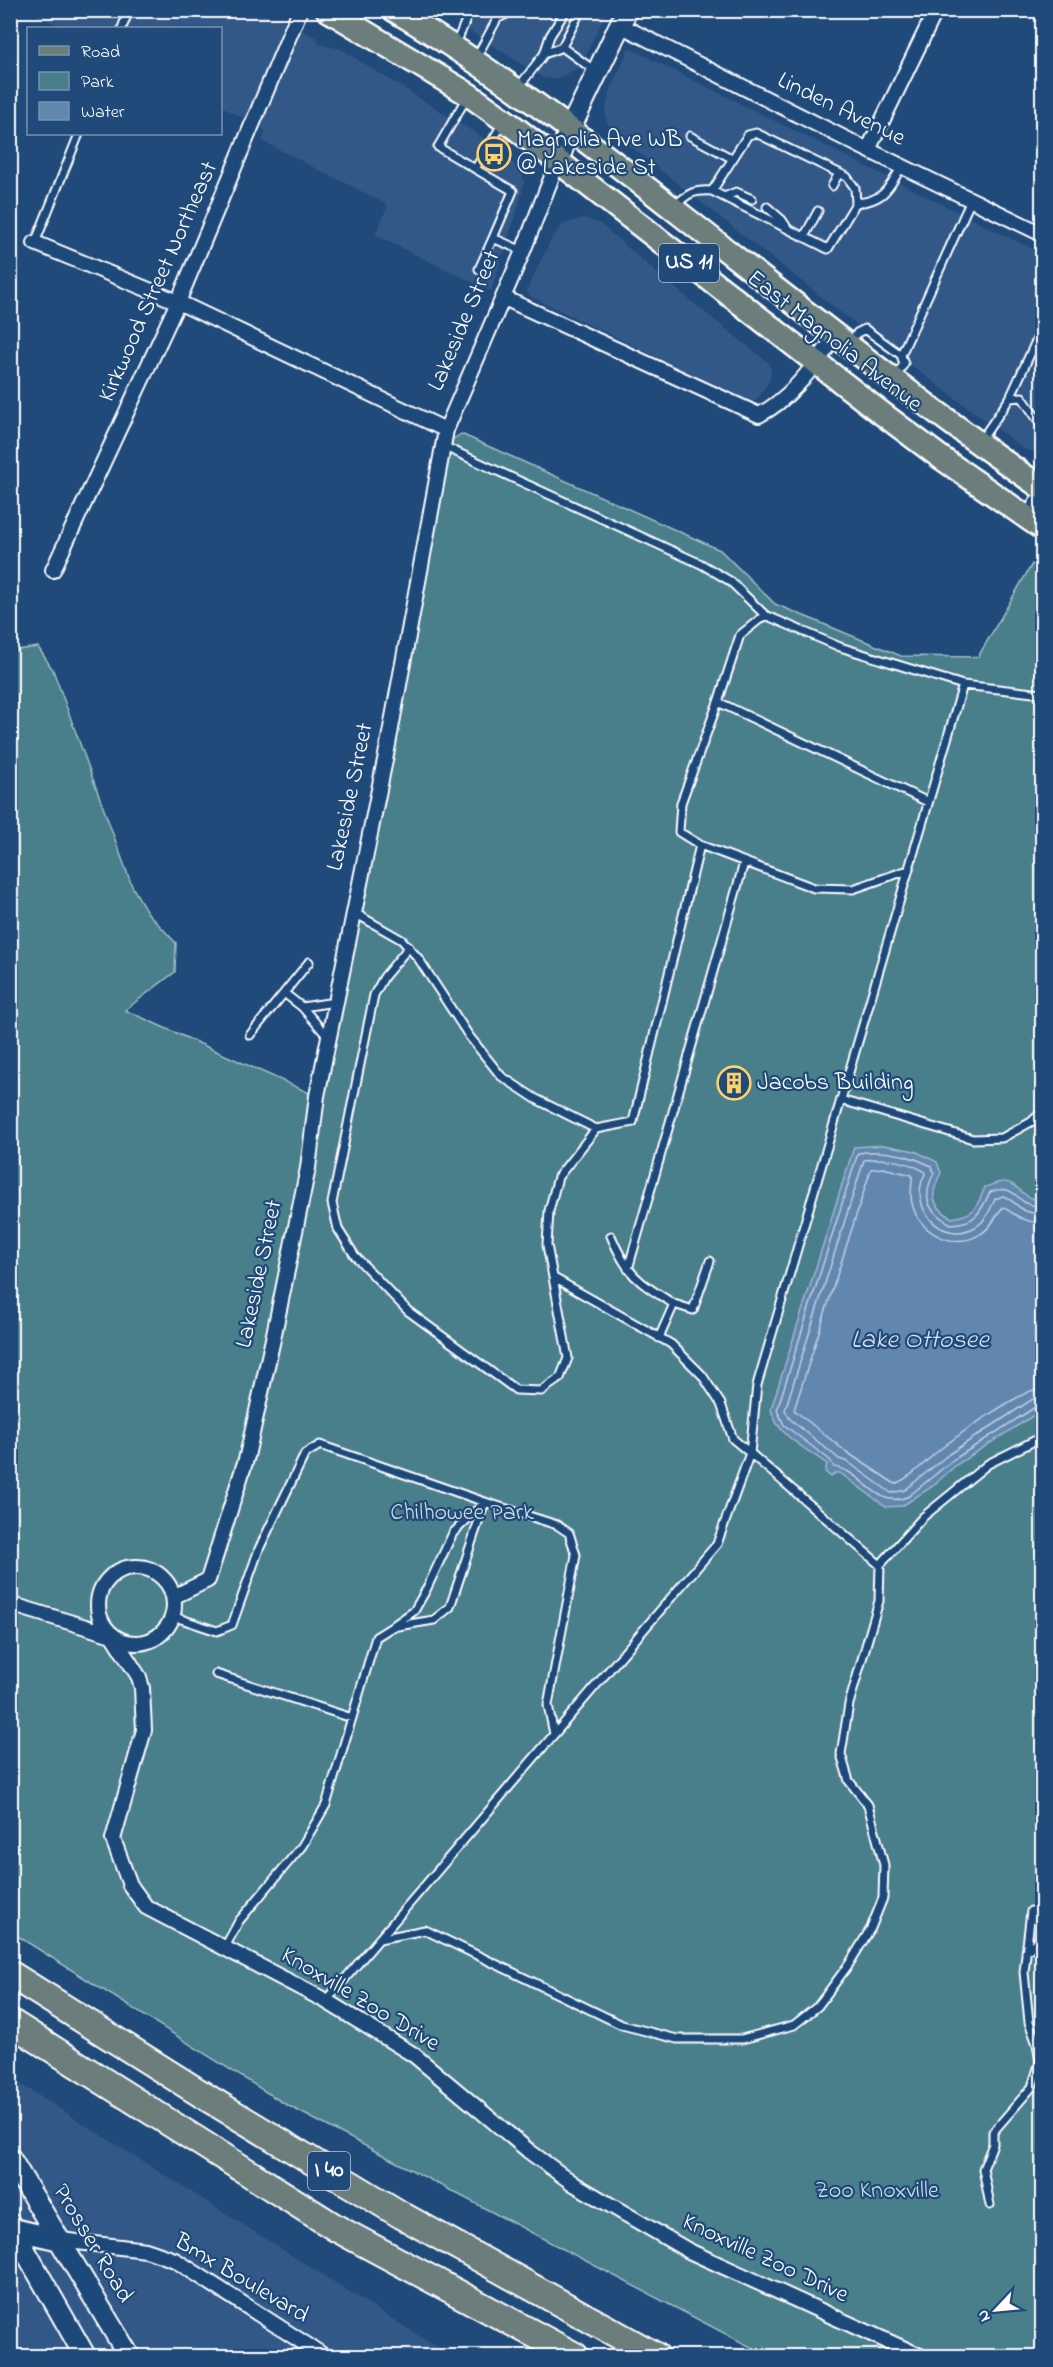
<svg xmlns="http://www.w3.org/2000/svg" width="1053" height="2367" font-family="'Indie Flower',sans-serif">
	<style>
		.built { fill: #305888 }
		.green { fill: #497e8b; stroke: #a4bec5; stroke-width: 1.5 }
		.water { fill: #6287af; stroke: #a1b7cf; stroke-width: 1.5 }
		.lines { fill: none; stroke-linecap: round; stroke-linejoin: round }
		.shore { stroke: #c0cfdf; stroke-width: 1.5 }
		.lane-casing { stroke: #fff; stroke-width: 11 }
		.street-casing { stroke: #fff; stroke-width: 18 }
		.secondary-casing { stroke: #fff; stroke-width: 24 }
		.primary-casing { stroke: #fff; stroke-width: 27 }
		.highway-casing { stroke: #fff; stroke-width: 30 }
		.lane { stroke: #1f4a7a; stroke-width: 7 }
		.street { stroke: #1f4a7a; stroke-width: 14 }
		.secondary { stroke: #1f4a7a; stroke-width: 20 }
		.primary { stroke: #6c7e7c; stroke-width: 22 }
		.highway { stroke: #6c7e7c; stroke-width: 26 }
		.labels { text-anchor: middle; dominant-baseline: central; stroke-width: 4.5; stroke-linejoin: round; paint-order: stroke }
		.shield { fill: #1f4a7a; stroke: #bcc9d7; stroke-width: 1.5 }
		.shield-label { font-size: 22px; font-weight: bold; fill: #fff }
		.street-label { font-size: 24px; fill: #fff; stroke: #1f4a7a }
		.poi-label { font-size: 24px; fill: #fff; stroke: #1f4a7a; text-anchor: start }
		.park-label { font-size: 24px; fill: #d2dfe2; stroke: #1f4a7a }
		.water-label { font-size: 26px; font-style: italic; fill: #d8e1eb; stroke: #1f4a7a }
	</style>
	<rect width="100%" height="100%" fill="#1f4a7a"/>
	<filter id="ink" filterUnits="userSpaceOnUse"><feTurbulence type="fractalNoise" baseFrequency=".0167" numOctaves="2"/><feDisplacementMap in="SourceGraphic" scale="12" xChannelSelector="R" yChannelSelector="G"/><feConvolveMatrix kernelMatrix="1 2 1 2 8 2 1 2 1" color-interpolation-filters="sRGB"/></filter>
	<g filter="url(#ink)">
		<!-- built -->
		<path class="built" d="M27 11H264L269 17 274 16 317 38 319 44 341 49 485 139 522 171 524 183 521 198 491 291 375 235 388 205 262 141 266 131 221 106 220 28H64Z
			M439 11H607L580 67 555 79 543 78Z
			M629 48 1042 254V451L1037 452 1026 450 975 413 835 308 616 135 606 120V109L611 88Z
			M584 218 599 223 682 294 769 363 771 371 769 381 759 397 752 403 532 297 526 291 551 240 563 224Z
			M11 2078 451 2356H11Z"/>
		<!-- green -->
		<path class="green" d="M461 434 720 550 775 604 901 656 978 657 1032 564 1042 569V2356H768L285 2104 11 1932 10 651 38 647 53 670 132 886 147 912 176 943 175 972 125 1010 316 1096 443 446Z"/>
		<!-- water -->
		<path class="water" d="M884 1145 915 1151 937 1162 941 1173C930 1194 930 1205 952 1218 976 1214 976 1209 985 1187 990 1186 999 1181 1004 1182 1019 1182 1023 1202 1042 1199V1410L956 1465 933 1486 902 1506 886 1507 840 1473H835L831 1477 825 1472 827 1464C807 1449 776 1435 771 1409L854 1147Z"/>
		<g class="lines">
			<!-- shore -->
			<path class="shore" d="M1042 1205C1015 1210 1020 1181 990 1192 980 1213 976 1223 951 1224 926 1211 922 1197 934 1173L932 1166C909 1155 884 1149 858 1153L777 1410 784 1425 830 1460 834 1467C863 1470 877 1512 909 1496L953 1460 1037 1406 1042 1405
				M1042 1213C1021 1216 1017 1201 1003 1196L995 1199C991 1208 986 1220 977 1226 943 1247 907 1208 925 1174L924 1171C906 1161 884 1157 864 1160L785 1410 790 1419 839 1459 848 1462 891 1493 905 1490 949 1454 1033 1399 1042 1397
				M1042 1222C1027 1224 1015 1215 1003 1207 996 1215 992 1227 982 1233 955 1252 918 1233 912 1203 909 1193 913 1184 912 1175L883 1168 871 1169 794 1410 845 1451 895 1484C914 1476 927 1459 943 1447 961 1433 1023 1389 1042 1388"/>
			<defs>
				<path id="lane" d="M581 10 562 47 595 71
					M498 18 515 10
					M122 28 129 10
					M456 44 470 10
					M544 54 550 36 566 10
					M476 58 502 10
					M518 88 544 54 562 47
					M467 97 438 147 513 191 493 238 523 251
					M690 136 733 159
					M475 169 503 123
					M832 186 839 173
					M724 197 736 192 752 199
					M856 203C884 201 889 188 902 166
					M676 205C688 193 694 190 712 191L828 249 856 203 855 188 847 177 756 133 748 135 712 191
					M767 207 782 220 788 229
					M804 237 818 211
					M35 243 79 134
					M479 269 493 238
					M851 341 857 333 865 329 901 355 904 364 896 376
					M901 355 971 200
					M1010 398 1042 328
					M981 440 1010 398 1022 397 1042 426
					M443 446 701 564 730 581 765 615 840 647 963 685 757 1385 750 1453 880 1565
					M963 685 1042 694
					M718 702 740 635 765 615
					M700 845 679 832 681 803 718 702 928 802
					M353 912 402 940 418 958 469 1036 501 1076 536 1099 596 1129 633 1122 700 845 814 888 853 889 908 870
					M409 947 384 977 374 995 332 1203 338 1229 355 1256 408 1311 516 1390 541 1391 560 1378 568 1358 547 1245 549 1211 558 1177 596 1129
					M284 993 309 962
					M302 1007 335 1002
					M250 1035 284 993 302 1007 328 1037
					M841 1100 973 1139 1002 1138 1031 1122 1042 1112
					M611 1236C628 1276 637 1281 674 1304L659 1338
					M628 1269 744 863
					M674 1304 693 1310 710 1261
					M172 1616 217 1631 232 1625 259 1549 305 1454 320 1445 485 1502 450 1607 434 1620 392 1627 376 1637 326 1805 302 1846 239 1921 225 1947
					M394 1625 414 1611 426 1590 453 1533 485 1502 557 1525 569 1533 576 1555 548 1705 554 1734
					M216 1674 352 1718
					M379 1939 425 1930 622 2025 677 2039H742L794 2025 818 2006 849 1964 871 1928 883 1898 884 1865 868 1805 849 1781 841 1754 849 1704 879 1601 880 1565 923 1517 988 1464 1042 1437
					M1026 1952 1042 1936
					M326 2001 717 1544 750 1453 733 1439 721 1404 702 1375 671 1344 554 1278
					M990 2205 983 2169 993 2144V2132L1032 2087 1040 2062 1037 2044 1029 2022 1024 1972 1031 1911"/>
				<path id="street" d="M620 25 868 150 1042 234
					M868 150 936 10
					M35 243 178 302 446 430
					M504 298 759 415C791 399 815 364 836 336
					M1027 518 1042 495
					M53 570 178 302 300 10
					M98 1605a38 38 0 1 1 76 0a38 38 0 1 1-76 0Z
					M173 1597 208 1580 247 1456 273 1339 308 1168 317 1096 387 750 446 430 523 251 558 161
					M10 1604 112 1635 139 1677 142 1688 144 1730 113 1839 130 1885 146 1907 326 2001 414 2055 530 2152 574 2184 689 2251 920 2356
					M60 2240 146 2250 175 2260 324 2356"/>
				<path id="secondary" d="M558 161 570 129 627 10
					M10 2158 129 2356
					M10 2224 85 2356
					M13 2229 60 2240"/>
				<path id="primary" d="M328 10 468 94 514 127 880 412 940 457 1042 528
					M394 10C497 71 591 144 685 218 803 310 919 403 1042 488"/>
				<path id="highway" d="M10 1974 211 2100 403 2216 656 2356
					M10 2022 336 2228 575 2356"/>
			</defs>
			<!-- lane casing -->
			<use href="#lane" class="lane-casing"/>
			<!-- street casing -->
			<use href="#street" class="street-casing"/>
			<!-- secondary casing -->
			<use href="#secondary" class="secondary-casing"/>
			<!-- primary casing -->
			<use href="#primary" class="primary-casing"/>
			<!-- highway casing -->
			<use href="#highway" class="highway-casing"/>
			<!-- lane -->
			<use href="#lane" class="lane"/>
			<!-- street -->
			<use href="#street" class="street"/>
			<!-- secondary -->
			<use href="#secondary" class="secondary"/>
			<!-- primary -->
			<use href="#primary" class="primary"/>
			<!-- highway -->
			<use href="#highway" class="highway"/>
		</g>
	</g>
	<!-- icons -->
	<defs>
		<symbol id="bus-ring" viewBox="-11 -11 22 22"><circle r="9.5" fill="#1f4a7a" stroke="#ffd166" stroke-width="1.5"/><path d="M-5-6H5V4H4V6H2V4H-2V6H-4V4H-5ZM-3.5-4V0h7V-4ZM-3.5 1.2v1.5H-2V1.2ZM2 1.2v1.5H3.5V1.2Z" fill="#ffd166"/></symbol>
		<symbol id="building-ring" viewBox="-11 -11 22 22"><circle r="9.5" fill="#1f4a7a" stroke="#ffd166" stroke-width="1.5"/><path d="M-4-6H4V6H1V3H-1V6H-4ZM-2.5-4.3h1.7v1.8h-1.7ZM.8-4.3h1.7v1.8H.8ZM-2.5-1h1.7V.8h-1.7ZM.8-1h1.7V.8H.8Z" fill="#ffd166"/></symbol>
	</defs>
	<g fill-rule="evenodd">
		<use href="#bus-ring" x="475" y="135" width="38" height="38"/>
		<use href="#building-ring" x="715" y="1064" width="38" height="38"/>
	</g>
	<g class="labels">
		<!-- shield labels -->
		<g class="shield">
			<rect x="659" y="244" width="60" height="38" rx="4.5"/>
			<rect x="308" y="2152" width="42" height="38" rx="4.5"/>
		</g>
		<g class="shield-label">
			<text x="689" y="263">US 11</text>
			<text x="329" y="2171">I 40</text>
		</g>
		<!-- street labels -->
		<g class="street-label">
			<text transform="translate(841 110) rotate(26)">Linden Avenue</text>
			<text transform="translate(159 282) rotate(-66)">Kirkwood Street Northeast</text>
			<text transform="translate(465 321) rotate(-67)">Lakeside Street</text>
			<text transform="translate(834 342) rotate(38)">East Magnolia Avenue</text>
			<text transform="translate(351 797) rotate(-78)">Lakeside Street</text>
			<text transform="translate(260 1274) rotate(-78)">Lakeside Street</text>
			<text transform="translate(360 2000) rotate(31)">Knoxville Zoo Drive</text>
			<text transform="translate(92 2244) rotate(59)">Prosser Road</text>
			<text transform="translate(765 2259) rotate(25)">Knoxville Zoo Drive</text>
			<text transform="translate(241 2279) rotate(31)">Bmx Boulevard</text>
		</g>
		<!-- poi labels -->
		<g class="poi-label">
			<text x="517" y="140">Magnolia Ave WB<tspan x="517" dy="28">@ Lakeside St</tspan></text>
			<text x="757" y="1083">Jacobs Building</text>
		</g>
		<!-- park labels -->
		<g class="park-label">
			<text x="462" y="1513">Chilhowee Park</text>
			<text x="877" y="2191">Zoo Knoxville</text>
		</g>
		<!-- water labels -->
		<g class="water-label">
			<text x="920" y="1341">Lake Ottosee</text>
		</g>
	</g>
	<!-- margin -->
	<rect width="1053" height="2367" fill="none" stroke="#1f4a7a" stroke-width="36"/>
	<rect x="18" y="18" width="1017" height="2331" fill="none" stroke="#fff" stroke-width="2" filter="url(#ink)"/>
	<!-- legend -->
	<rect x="27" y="27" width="195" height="108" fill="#1f4a7a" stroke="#7992af" stroke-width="1.5"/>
	<rect x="39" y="46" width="30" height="9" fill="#6c7e7c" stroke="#7992af" stroke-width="1.5"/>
	<text x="81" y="57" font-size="18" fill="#ffffff">Road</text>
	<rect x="39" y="72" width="30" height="18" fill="#497e8b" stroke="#7992af" stroke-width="1.5"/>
	<text x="81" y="87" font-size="18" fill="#ffffff">Park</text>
	<rect x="39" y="102" width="30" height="18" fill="#6287af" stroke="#7992af" stroke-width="1.5"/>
	<text x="81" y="117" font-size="18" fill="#ffffff">Water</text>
	<!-- north arrow -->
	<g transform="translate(996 2310) rotate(244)" stroke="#1f4a7a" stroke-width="4.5" paint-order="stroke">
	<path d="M0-4.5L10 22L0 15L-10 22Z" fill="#ffffff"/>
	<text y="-9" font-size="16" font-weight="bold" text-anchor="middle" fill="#ffffff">N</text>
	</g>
</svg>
